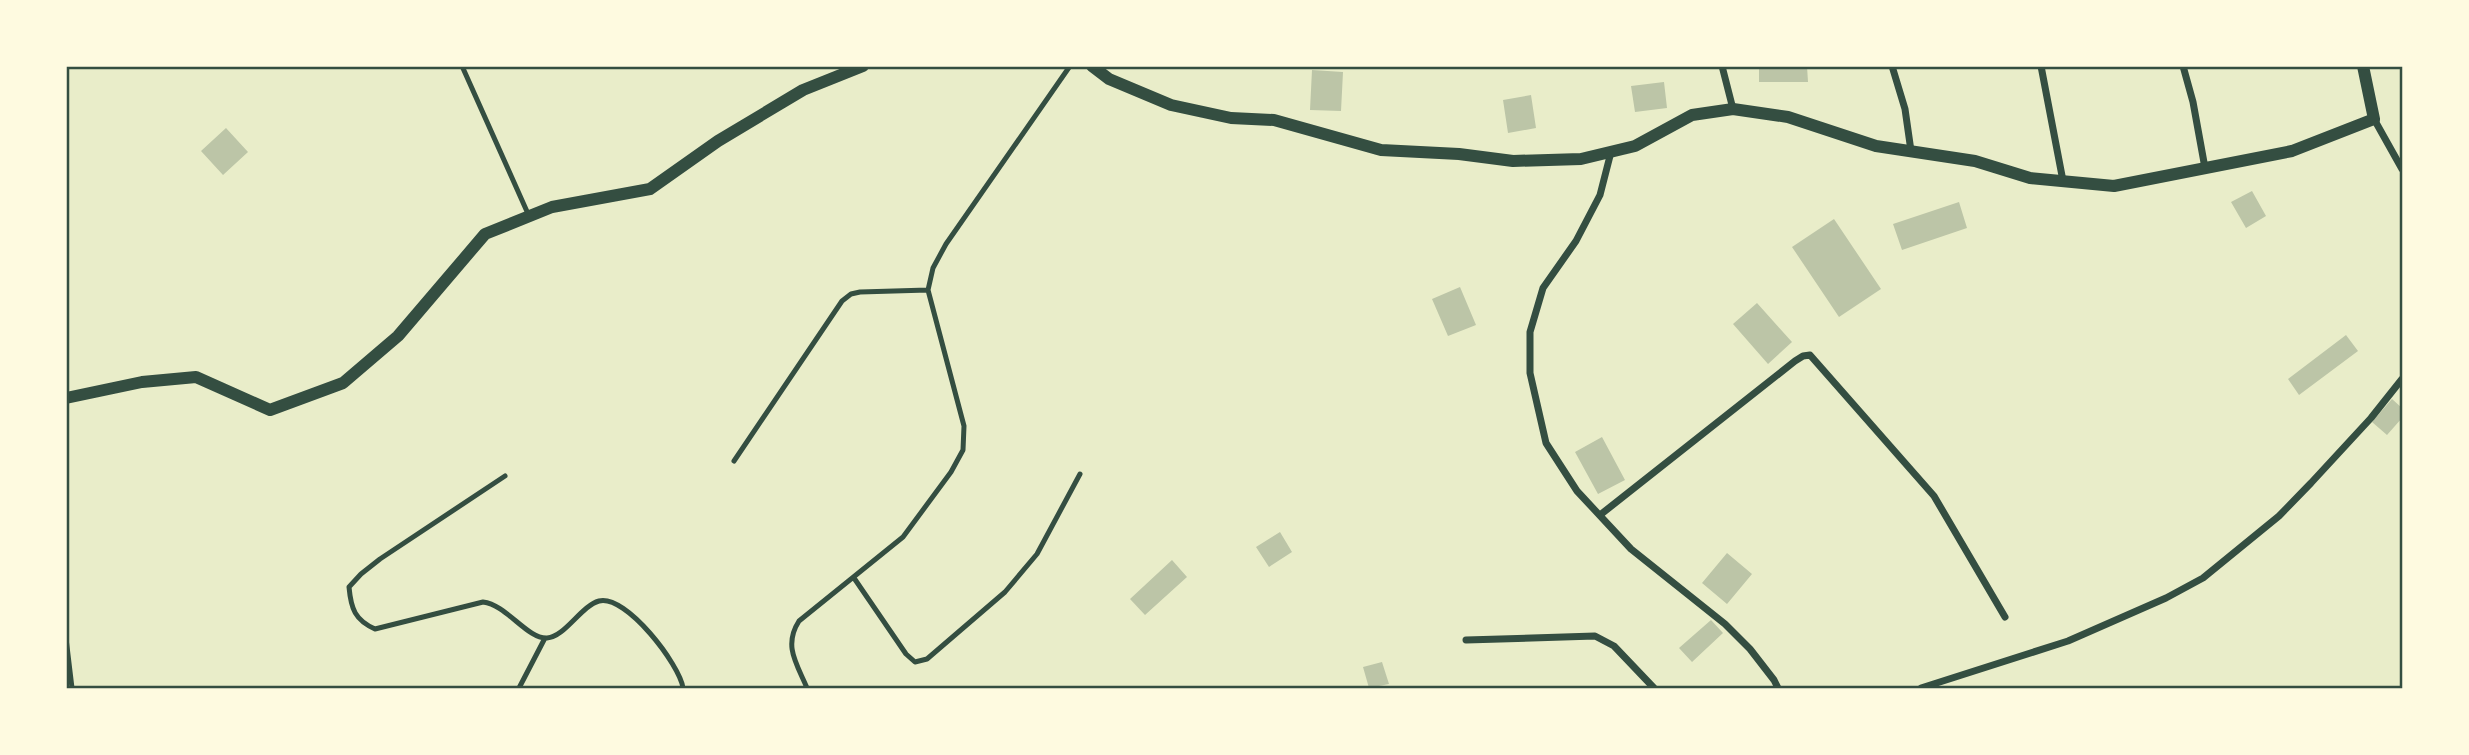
<svg xmlns="http://www.w3.org/2000/svg" width="2469" height="755" font-family="Ubuntu,sans-serif">
	<style>
		.building { fill: #bcc5a7 }
		.lines { fill: none; stroke-linecap: round; stroke-linejoin: round }
		.service { stroke: #344e41; stroke-width: 5 }
		.minor { stroke: #344e41; stroke-width: 7 }
		.tertiary { stroke: #344e41; stroke-width: 12 }
		.neatline { fill: none; stroke: #344e41; stroke-width: 2.5 }
	</style>
	<rect width="100%" height="100%" fill="#e9edc9"/>
	<!-- building -->
	<path class="building" d="M1759 66H1807L1808 82H1759Z
		M1312 70 1343 72 1341 111 1310 110Z
		M1664 82 1667 108 1635 112 1631 86Z
		M1531 95 1536 128 1508 133 1503 100Z
		M226 128 248 152 223 175 201 151Z
		M2252 191 2266 216 2246 228 2231 202Z
		M1959 202 1967 228 1902 250 1893 224Z
		M1834 219 1881 289 1839 317 1792 247Z
		M1460 287 1476 325 1448 336 1432 299Z
		M1757 303 1792 342 1768 364 1733 324Z
		M2346 335 2358 351 2299 395 2288 379Z
		M2392 399 2402 408V418L2387 435 2372 422Z
		M1602 437 1625 480 1598 494 1575 452Z
		M1280 532 1292 552 1269 567 1256 547Z
		M1727 553 1752 574 1727 604 1702 583Z
		M1172 560 1187 577 1145 615 1130 599Z
		M1711 620 1723 633 1692 662 1679 648Z
		M1382 662 1389 684 1369 688 1363 667Z"/>
	<g class="lines">
		<!-- service -->
		<path class="service" d="M462 66 529 216
			M734 461 842 301 851 294 860 292 928 290
			M505 476 380 559 361 574 349 587C351 609 355 620 375 629L483 602C507 605 527 639 547 638 565 637 581 606 599 601 626 594 680 665 683 688
			M854 578 906 654 915 662 927 659 1005 592 1037 554 1080 474
			M66 638 72 688
			M519 688 545 638
			M807 688C797 664 783 646 799 621L903 537 951 472 963 450 964 426 928 290 933 268 946 244 1070 66"/>
		<!-- minor -->
		<path class="minor" d="M1722 66 1733 109
			M1892 66 1905 109 1911 151
			M2041 66 2063 181
			M2183 66 2193 102 2205 168
			M2374 119 2402 169
			M1611 152 1600 195 1576 241 1543 288 1530 332V373L1546 443 1577 491 1631 549 1725 624 1750 649 1774 680 1778 688
			M1600 515 1795 361 1803 356 1810 355 1934 496 2005 617
			M1466 640 1595 636 1614 646 1654 688
			M1921 688 2068 641 2166 598 2203 578 2279 516 2311 483 2371 418 2402 379"/>
		<!-- tertiary -->
		<path class="tertiary" d="M1092 66 1109 79 1171 105 1231 118 1274 120 1381 150 1459 154 1513 161 1581 159 1635 146 1692 115 1733 109 1788 117 1876 146 1975 161 2030 178 2114 186 2292 151 2374 119 2363 66
			M66 398 142 382 196 377 270 410 343 383 398 336 485 234 552 207 650 189 718 141 803 90 863 66"/>
	</g>
	<!-- border -->
	<rect width="2469" height="755" fill="none" stroke="#fefae0" stroke-width="136"/>
	<rect x="68" y="68" width="2333" height="619" class="neatline"/>
</svg>
